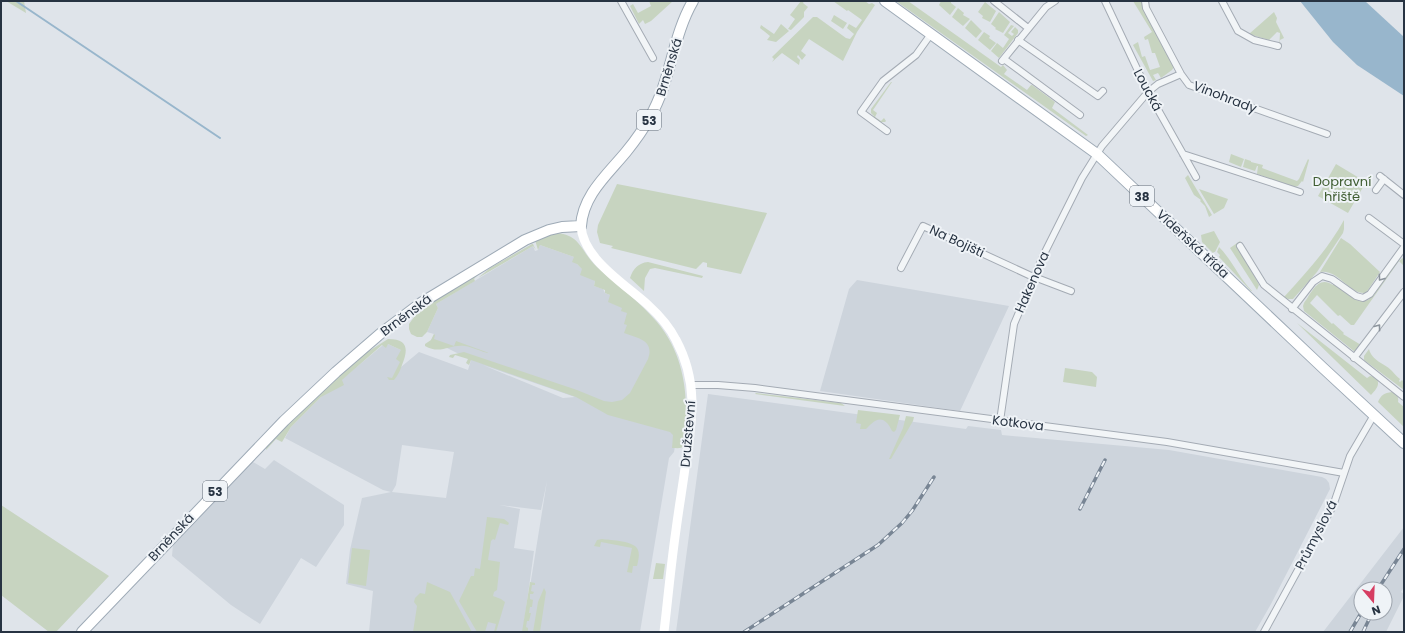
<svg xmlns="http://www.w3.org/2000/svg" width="1405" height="633" font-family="Poppins,sans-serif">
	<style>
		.built { fill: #cdd4dc; fill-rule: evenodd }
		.green { fill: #c7d4c0 }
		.water { fill: #98b6cc }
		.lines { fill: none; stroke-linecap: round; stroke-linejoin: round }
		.stream { stroke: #98b6cc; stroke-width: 2 }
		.street-casing { stroke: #a4abb4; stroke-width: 8 }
		.primary-casing { stroke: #9eaab6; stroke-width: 12 }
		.street { stroke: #f2f5f7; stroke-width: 6 }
		.secondary { stroke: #fff; stroke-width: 9 }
		.primary { stroke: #fff; stroke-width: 10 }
		.rail-casing { stroke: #788594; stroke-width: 3.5 }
		.rail { stroke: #eff3f7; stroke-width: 2; stroke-dasharray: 6; stroke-linecap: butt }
		.oneway { stroke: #8c949c }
		.labels { text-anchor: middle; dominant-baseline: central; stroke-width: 4; stroke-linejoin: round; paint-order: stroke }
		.shield { fill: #eff3f7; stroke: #636d78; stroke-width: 1 }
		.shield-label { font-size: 12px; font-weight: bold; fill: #273342 }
		.street-label { font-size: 13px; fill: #273342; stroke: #eff3f7 }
		.park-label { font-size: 13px; fill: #405e33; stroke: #eff3f7 }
	</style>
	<rect width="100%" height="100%" fill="#dfe4ea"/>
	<!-- built -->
	<path class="built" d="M540 245 574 257 577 264 595 281 594 286 603 289 605 293 610 295 644 320 679 422 674 452 669 458 640 632H369L373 591 346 584 350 550 362 498 391 492 383 490 285 438 291 427 321 397 383 345 388 344 401 350V367L419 352 468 370 471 360 431 340 434 334 427 332 438 308 436 304 533 246 535 251 538 250ZM483 365 575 397 563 398ZM402 445 454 452 446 498 392 492 396 485ZM547 481 523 630 534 551 514 548 520 509 499 505 541 510Z
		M857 280 1009 306 960 411 820 391 849 289Z
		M708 394 966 429 968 426 1001 430 1002 435 1169 450 1322 477 1326 479 1329 483 1330 489 1271 604 1255 632H676Z
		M274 460 344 505V525L316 567 301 558 260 624 231 605 172 556 173 545 248 464 253 462 265 469Z
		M1404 527V587L1401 592 1404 594V596L1386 632H1323ZM1361 589H1385V613H1361Z"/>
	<!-- green -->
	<path class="green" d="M6 1H24L26 13Z
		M649 1H673L651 21 645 24 643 20 639 24 630 6 633 4 638 13 651 6Z
		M801 1H804L803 3 808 7 804 12V17L791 30 788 29 795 19 790 15Z
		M830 1H865L869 4 872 3 875 5 857 32 843 61 809 39 801 51 806 55 802 60 798 55 797 57 800 60 799 65 782 53 772 62 774 59 772 57 813 17H817L846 38 850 39 854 34 847 28 849 24 856 28 862 20 848 10 847 11 833 1 832 2Z
		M896 1H908L1001 67 1003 65 1007 70 1004 74 1027 90 1031 85H1032L1055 102 1052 108 1088 135 1086 136Z
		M941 1H951V3L956 7 950 15 939 5Z
		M1133 1H1142L1144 8 1174 67 1172 70 1161 78 1158 73 1153 75 1156 80 1153 81 1133 45 1138 42 1142 57 1145 56 1150 70 1160 67 1155 53H1152L1148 39 1145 40 1144 37 1152 32Z
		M985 2 996 11 990 22 982 18 983 16 978 12Z
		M958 8 964 13 963 15 970 19 963 26 952 17Z
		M999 12 1010 22 1003 33 995 29 996 28 991 24Z
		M1274 12 1277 18 1276 22 1284 38 1280 40 1279 50 1280 33 1277 32 1269 40 1249 34Z
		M834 15 847 23 843 29 831 21Z
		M971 20 982 31 976 38 965 28Z
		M781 24 789 31 776 42 767 40 770 36 760 28 761 25 774 34Z
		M1011 25 1014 26 1008 33 1012 36 1014 34 1011 32 1015 27 1018 30V33L999 58 991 51 997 43 1003 48 1009 39 1004 35Z
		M984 32 990 36 989 38 996 43 990 50 978 40Z
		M891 82H892L873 110 877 113 875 117 881 121 884 118 886 121 885 122H879L873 118 874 116 871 113V109Z
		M1231 154 1244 159 1241 167 1229 162Z
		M1245 159 1251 161V162L1263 165 1262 168 1297 181 1299 179 1308 159 1309 160 1303 182 1302 181 1298 186 1295 187 1257 174 1258 166H1257L1255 171 1243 167Z
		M1336 164 1366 182 1348 213 1318 196Z
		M1188 175 1212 215 1209 217 1205 206 1200 201 1201 200 1194 195 1185 178Z
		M617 184 767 213 741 274 707 267V263L703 262 696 269 611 248 613 246 600 243 597 232 598 225Z
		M1199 189 1228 199 1224 208 1214 214Z
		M1344 220V229L1343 233 1317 272 1293 299H1288L1284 297C1306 273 1328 249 1344 220Z
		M1214 231 1220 242 1215 252H1214L1213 253 1202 242 1201 235Z
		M557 233C581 235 581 252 597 267 617 285 640 302 657 322 687 358 689 402 684 446 681 449 677 448 672 448L673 435 670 432 608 415 576 397 471 360 469 365 466 363 468 359 455 355 453 358 449 357 450 355 464 352 577 390 604 401 612 402 622 400 630 393 648 359C655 340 637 338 624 333L627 325 624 324 627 313 621 311 622 308 608 302 610 295 605 293V290L594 286 595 281 580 275 582 269 577 264 572 262 574 257 540 245 538 250 535 240 544 236Z
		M1341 238 1350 244 1380 272 1366 293C1349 295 1339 269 1320 272Z
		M1240 241 1242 244 1239 246 1259 285 1257 290 1230 248Z
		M532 244H533L536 250 533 246 478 278 490 268Z
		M1219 247C1232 260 1239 278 1252 291H1251L1219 257 1220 255 1217 252Z
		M1404 257V266L1399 261 1354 325H1351L1340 315 1338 316 1317 295 1310 303 1332 324 1333 323 1344 333 1343 334 1361 345 1355 352 1304 311 1303 306 1304 303C1312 292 1318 275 1333 285L1334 284 1356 300 1362 301 1368 300 1374 295 1398 260 1399 261Z
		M648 262 703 276 702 278 655 268 650 269 645 278 644 291 630 278C633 269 638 263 648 262Z
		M484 268 474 279 475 281 436 304 438 308 427 332 422 337H417L411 334 409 329V324L417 313Z
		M1297 323 1367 378 1370 376 1376 377C1381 385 1376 389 1371 395Z
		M434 334 435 335 434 339 454 346 456 341 489 353C481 352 473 347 465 346 449 344 441 355 425 346V344L431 340Z
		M388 339C409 339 408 350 402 365 400 371 398 375 394 380H389L387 377 392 378 400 362 396 359 401 350 388 344 386 348 382 345 342 380 344 385 321 397 291 427 282 442 276 439 266 450 267 442 361 356Z
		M1369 349C1372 361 1384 363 1391 370 1394 373 1396 376 1400 379L1399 381 1400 382 1402 380 1404 382V390L1364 360V356Z
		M1065 368 1092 372 1097 377 1096 387 1063 382Z
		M1392 392C1397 394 1399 397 1398 402L1404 407V427L1378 402C1381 395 1384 393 1392 392Z
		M756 393 841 403 845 406 755 394Z
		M858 410 900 415 896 430 894 432 892 431C891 429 889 425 887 423 879 414 871 424 866 429H860L861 424 856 423Z
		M906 416 914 417 913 421 891 459H889L903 428Z
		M1 505 109 576 56 632H49L1 595Z
		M487 517 504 519 509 523 508 525 500 523 495 540 493 539 491 541 488 560 500 562 497 590 494 592 493 596 501 599 505 602 496 632H494L496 624 488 622 485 632H477L459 601 471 576H474L475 568 480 569Z
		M602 539C610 540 636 541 638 550 640 555 638 561 637 566H633L632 573 627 572 632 548 601 542 600 547 594 546 597 540Z
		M352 548 370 550 366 586 348 583Z
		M656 563 665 564 663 579H653Z
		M427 582 450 592 472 632H413L417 606 414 602 415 598 420 593 425 594Z
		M530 582 535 583V585H532L531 591 534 592 533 594H530V599L533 600 532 607H530L529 613H531L529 621H527L526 627 528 628V632H522Z
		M544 588 546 592 540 632H533L538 602Z"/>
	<!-- water -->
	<path class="water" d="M1300 1H1365L1404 37V96L1357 65 1333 42Z"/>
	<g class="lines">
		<!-- stream -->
		<path class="stream" d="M16 1 220 138"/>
		<defs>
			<path id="street" d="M621 1 653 58
				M994 1 1028 28
				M1105 1 1148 92 1196 177
				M1145 1 1146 8 1181 74 1189 85 1327 134
				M1222 1 1238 31 1254 40 1278 46
				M1018 40 1098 96 1103 91
				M1004 59 1080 115
				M1002 61 1046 7 1055 1
				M887 131 861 112 883 81 916 55 931 34
				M1183 154 1300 192
				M1380 176 1404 195
				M1376 190 1384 179
				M1369 218 1404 244
				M1240 246 1264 285 1404 397
				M901 268 923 226 1029 275 1071 291
				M1292 309 1313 282 1322 276 1332 279 1356 296 1363 298 1370 294 1404 247
				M1354 358 1404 292
				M691 385H718L755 388 1167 442 1344 473
				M1000 421 1014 324 1043 256 1082 178 1102 146 1148 92 1158 84 1181 74
				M1264 632 1333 506 1350 456 1374 415"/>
			<path id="primary" d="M885 1 1097 154 1322 367 1404 443
				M82 632 284 421 336 372 380 334 421 303 525 240 549 230 562 227 581 226C583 195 607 175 626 152 635 141 643 130 650 117 671 81 672 37 693 1"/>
		</defs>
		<!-- street casing -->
		<use href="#street" class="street-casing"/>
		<!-- primary casing -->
		<use href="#primary" class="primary-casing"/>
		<!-- street -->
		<use href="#street" class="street"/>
		<!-- secondary -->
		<path class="secondary" d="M581 226C583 259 625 284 648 305 659 315 669 326 676 340 698 381 693 417 686 461 683 484 679 507 676 530 671 564 668 598 664 632"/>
		<!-- primary -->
		<use href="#primary" class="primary"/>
		<defs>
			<path id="rail" d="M1080 509 1105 460
				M1378 589 1404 549
				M744 632 878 545 902 523 912 511 934 477
				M1350 632 1361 613
				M1363 632 1372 613"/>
		</defs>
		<!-- rail casing -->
		<use href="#rail" class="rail-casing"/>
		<!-- rail -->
		<use href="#rail" class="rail"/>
	</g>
	<!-- one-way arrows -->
	<defs><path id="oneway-chevron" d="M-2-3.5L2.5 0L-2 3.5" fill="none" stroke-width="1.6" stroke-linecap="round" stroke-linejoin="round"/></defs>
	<g class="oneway">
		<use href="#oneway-chevron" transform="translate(1381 278) rotate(126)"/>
		<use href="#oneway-chevron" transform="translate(1378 327) rotate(-53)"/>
	</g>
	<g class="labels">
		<!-- shield labels -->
		<g class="shield">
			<rect x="637" y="110" width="24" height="20" rx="3"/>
			<rect x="1130" y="186" width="24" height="20" rx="3"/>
			<rect x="203" y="481" width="24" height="20" rx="3"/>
		</g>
		<g class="shield-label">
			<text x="649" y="120">53</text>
			<text x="1142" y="196">38</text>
			<text x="215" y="491">53</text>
		</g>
		<!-- street labels -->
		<g class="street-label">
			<text transform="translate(669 67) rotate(-73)">Brněnská</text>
			<text transform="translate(1148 90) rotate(62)">Loucká</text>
			<text transform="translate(1225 97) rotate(21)">Vinohrady</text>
			<text transform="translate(957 241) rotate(25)">Na Bojišti</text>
			<text transform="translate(1193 244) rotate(43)">Vídeňská třída</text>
			<text transform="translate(1032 282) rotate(-66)">Hakenova</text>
			<text transform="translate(406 315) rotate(-37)">Brněnská</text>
			<text transform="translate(1018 423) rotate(7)">Kotkova</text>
			<text transform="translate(688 434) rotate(-85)">Družstevní</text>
			<text transform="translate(1316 535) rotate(-63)">Průmyslová</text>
			<text transform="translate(171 537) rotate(-47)">Brněnská</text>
		</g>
		<!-- park labels -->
		<g class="park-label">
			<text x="1342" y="181">Dopravní<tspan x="1342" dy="15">hřiště</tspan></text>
		</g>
	</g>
	<!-- border -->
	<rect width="1405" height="633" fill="none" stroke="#273342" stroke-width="4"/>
	<!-- north arrow -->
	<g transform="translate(1373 601) rotate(161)"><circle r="19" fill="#eff3f7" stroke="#9fa6af"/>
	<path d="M0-3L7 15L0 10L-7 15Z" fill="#d63d62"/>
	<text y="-6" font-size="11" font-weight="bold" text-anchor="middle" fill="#273342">N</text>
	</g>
</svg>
